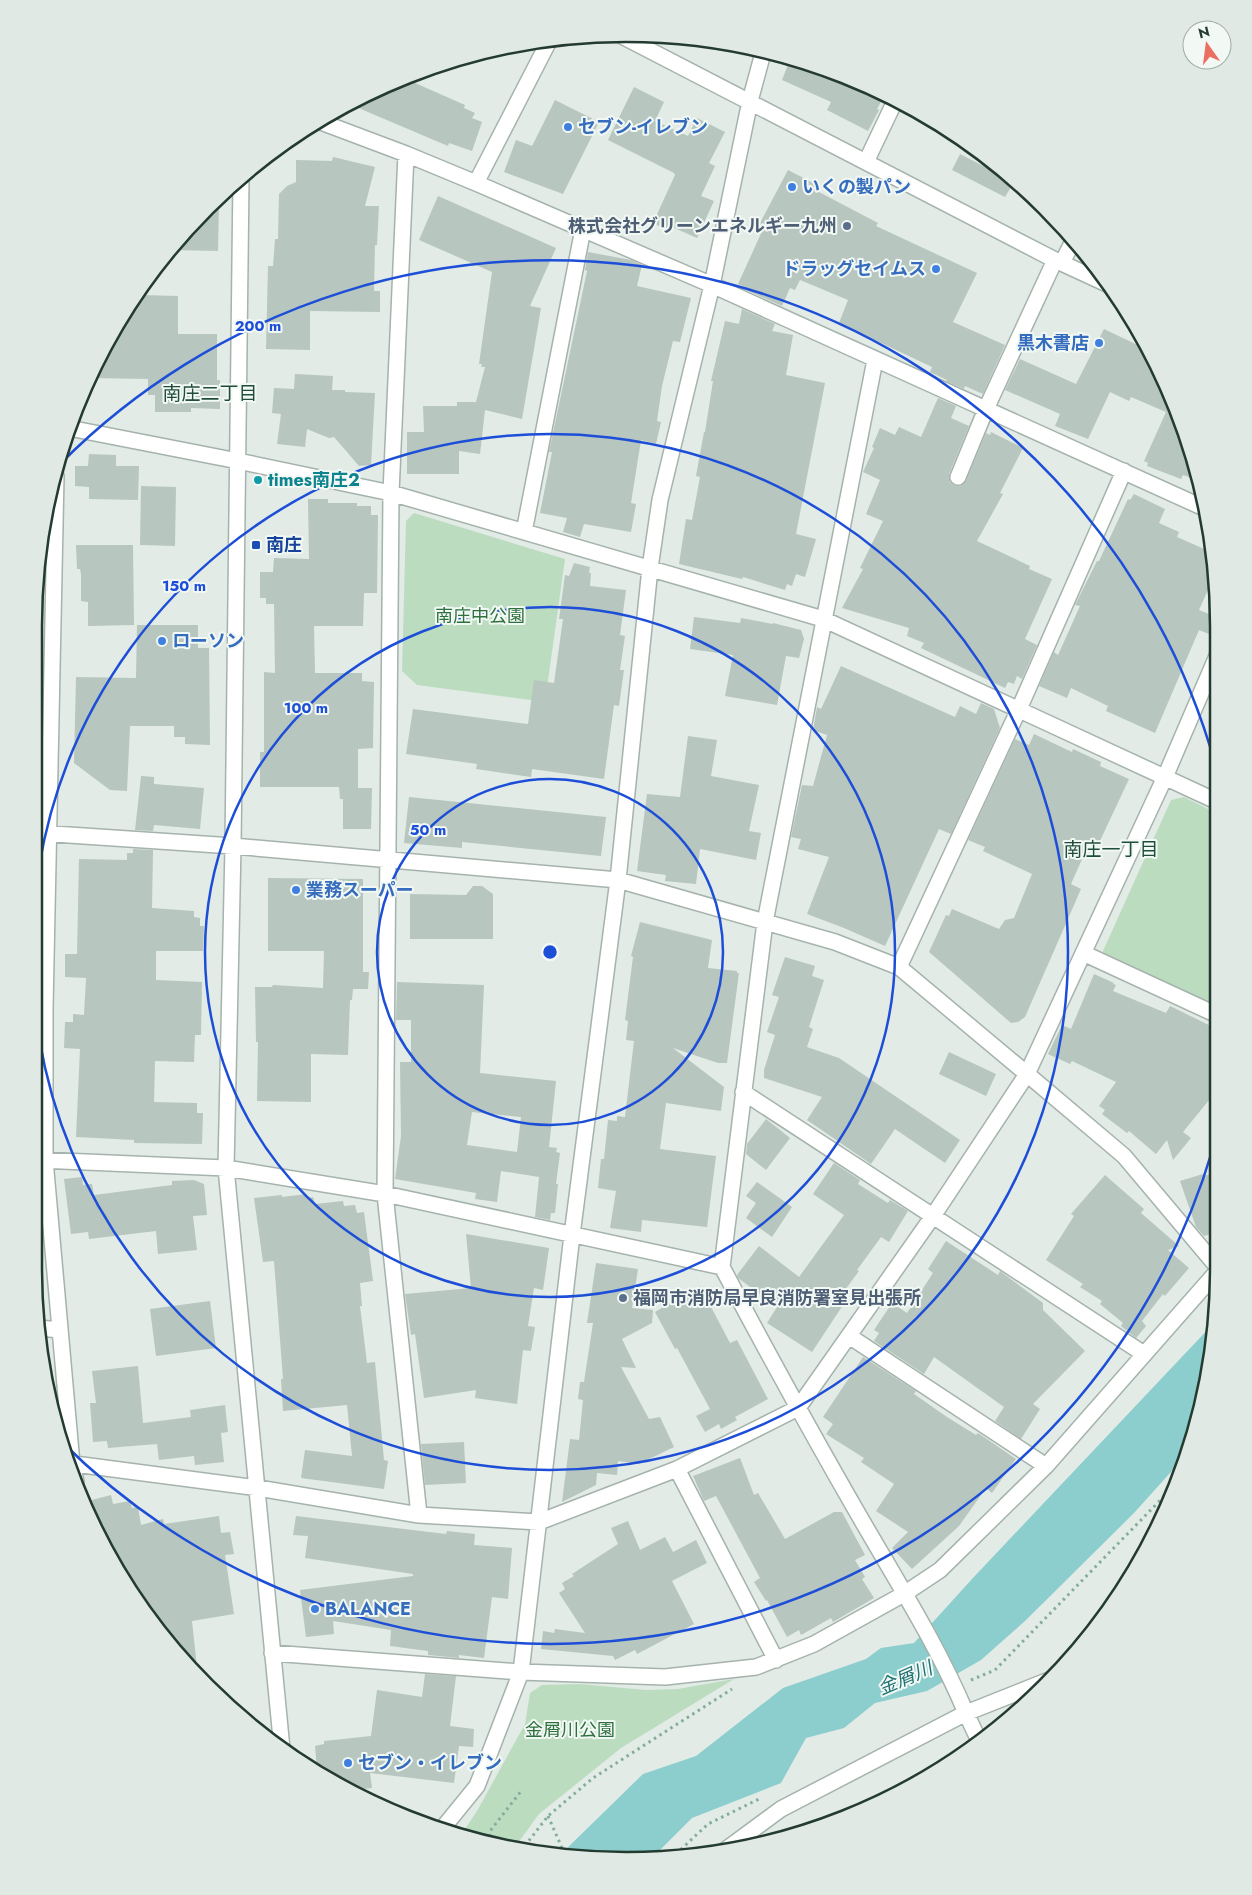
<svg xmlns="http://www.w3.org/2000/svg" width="1252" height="1895" font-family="Jost,'Noto Sans JP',sans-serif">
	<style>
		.green { fill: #bcdcc0 }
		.water { fill: #8ccdce }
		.building { fill: #b7c6be; fill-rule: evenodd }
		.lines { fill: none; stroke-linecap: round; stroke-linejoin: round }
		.minor-casing { stroke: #a5b3ac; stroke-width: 18 }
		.path { stroke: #84ad9b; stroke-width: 3; stroke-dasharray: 2.5 4; stroke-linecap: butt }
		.minor { stroke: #fff; stroke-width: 15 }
		.ring { fill: none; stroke: #1d4ed8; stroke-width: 2.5 }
		.shop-dot { fill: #3f7fe0; stroke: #f2f8f4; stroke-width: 2 }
		.service-dot { fill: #5c6f8a; stroke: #f2f8f4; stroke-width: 2 }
		.culture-dot { fill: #0f9aa8; stroke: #f2f8f4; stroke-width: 2 }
		.transit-dot { fill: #1a4fb4; stroke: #f2f8f4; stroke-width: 2 }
		.labels { text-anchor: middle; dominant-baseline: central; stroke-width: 4; stroke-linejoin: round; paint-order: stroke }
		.shop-label { font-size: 18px; font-weight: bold; fill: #366cbe; stroke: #f2f8f4; text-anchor: start }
		.service-label { font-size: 18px; font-weight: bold; fill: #4e5e75; stroke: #f2f8f4; text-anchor: end }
		.culture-label { font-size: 18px; font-weight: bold; fill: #0d838f; stroke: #f2f8f4; text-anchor: start }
		.transit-label { font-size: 18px; font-weight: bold; fill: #164399; stroke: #f2f8f4; text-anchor: start }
		.park-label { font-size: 18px; fill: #2f703f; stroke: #f2f8f4 }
		.neighbourhood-label { font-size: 19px; fill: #204d3b; stroke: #f2f8f4 }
		.water-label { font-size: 19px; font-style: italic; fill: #207274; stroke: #f2f8f4 }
		.rim { fill: none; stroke: #233b31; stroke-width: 2.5 }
		.centre { fill: #1d4ed8; stroke: #f2f8f4; stroke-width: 2.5 }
		.ring-label { font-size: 15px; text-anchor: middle; font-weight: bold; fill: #1d4ed8; stroke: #f2f8f4; stroke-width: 4; stroke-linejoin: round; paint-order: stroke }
	</style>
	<rect width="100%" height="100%" fill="#e2ebe6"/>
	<!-- green -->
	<path class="green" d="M414 513 565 559 545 702 417 685 402 671 406 521Z
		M1184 797 1216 813 1215 1004 1105 958 1103 951 1171 800Z
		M734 1679 621 1748 539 1814 513 1850 461 1835 477 1811 525 1724 530 1693 542 1685 580 1684 646 1690 678 1689Z"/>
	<!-- water -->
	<path class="water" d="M1213 1324V1347L1188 1453 1134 1513 1025 1621 981 1660 927 1691 875 1703 844 1728 806 1738 781 1783 692 1818 655 1855 587 1860 559 1856 643 1774 696 1756 783 1688 866 1659 881 1648 914 1643 972 1579Z"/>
	<!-- building -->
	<path class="building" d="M789 62 841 83 843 77 884 96 877 109 879 110 868 131 827 110 831 102 782 80Z
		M406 79 465 105 464 108 475 113 472 118 482 122 472 151 449 143 448 146 349 104 364 95Z
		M634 87 664 102 655 121 688 136 697 118 725 132 709 163 715 166 701 196 714 201 697 238 672 227 670 231 653 223 675 175 674 173 608 140Z
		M555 100 599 122 563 194 504 172 516 140 532 146Z
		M960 154 1014 182 1005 197 952 170Z
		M333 157 375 167 365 206H379L377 245H375L374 291H380V312L310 311V350L266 349 268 266H273L275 239H278L279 194 287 186 296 182V160L332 161Z
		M788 170 819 186 817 191 878 223 876 226 977 273 953 322 1005 345 983 394 965 386 964 389 946 381 947 380 930 372 932 367 839 323 848 300 800 280 795 290 790 288 782 306 746 290 747 288 738 284 764 227 759 225Z
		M438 196 556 248 530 306 541 308 522 419 485 410 480 454 459 451V474H407V432H424L423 406H457V402H476L485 367H481L482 364H479L492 272 419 240Z
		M219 200 218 251 171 250 181 235Z
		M588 252 631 260 642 265 637 286 691 298 680 342 673 341 662 386 657 421 661 422 656 444 641 440 631 503 636 504 631 532 584 524 580 537 563 532 567 518 540 513 552 452H549L587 271 585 270Z
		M141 295 178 296V334H217V380H220V409L191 408V412H155V395H148V379L89 378 95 364Z
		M742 309 775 324 772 331 793 335 786 375 825 383 796 534 816 539 805 577 796 574 792 586 787 584 785 590 743 577 742 579 679 564 686 519 692 520 700 477 696 476 704 432H705L713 381H711L725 321 739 324Z
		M1104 329 1148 350 1157 364 1198 473 1199 481 1183 475 1181 479 1147 466 1148 463 1144 461 1166 412 1131 397 1129 401 1110 392 1088 439 1055 426 1060 414 1005 390 1020 359 1076 384Z
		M295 374 333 376 332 390H345V392L375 393 371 465 359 466 334 437 329 438 307 429 305 447 277 444 281 414 272 413 274 388 294 389Z
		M938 398 956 406 951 418 969 426 949 474 950 482 954 485 960 486 966 481 986 433 990 435 991 432 1023 448 1000 493 1003 494 977 541 1030 566 1029 569 1052 579 1025 639 1037 645 1022 679 1017 676 1014 684 1008 682 1005 688 921 648 924 643 907 636 909 628 842 608 863 569 860 568 883 521 866 514 880 480 863 472 874 448 872 447 880 428 895 435 899 427 921 437Z
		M89 454 116 455V466H139L138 500 89 499V487L75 486V466H88Z
		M141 486 176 487 175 546 140 545Z
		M1134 494 1165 509 1159 523 1179 532 1177 537 1211 552 1215 574 1199 610 1216 617 1209 634 1199 630 1155 733 1106 711 1108 706 1071 688 1067 698 1039 686 1054 652 1058 655 1080 606 1075 605 1097 561H1099L1128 499 1130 500Z
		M308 499H328V503H357V506H371V515H378L377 593H364L363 626H314L315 673H362V681L374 682 373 748 358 749V788H372L371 829H343V799H340L339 787H260V752H264V672L275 673 274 604H266V598H260V572H273L274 558 309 559Z
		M76 545H133L134 625 88 626V602L81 601V574L80 569H77Z
		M574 563 590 567 589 573H591L590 586 626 590 620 635 625 636 620 670H624L619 706 614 705 604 779 532 769 531 777 476 769 477 764 406 754 413 709 528 724 534 680 554 683 563 619H559L565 575 569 576Z
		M694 617 740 623 741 618 773 624V623L801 630 804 639 799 658 786 656 777 705 725 696 733 655 690 649Z
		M137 625H198V648H209L210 745 185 744V737H174V726H130L127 791 110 790 74 763 76 677 136 678Z
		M841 666 955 717 960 706 976 714 981 703 994 709 1000 728 951 834 939 829 885 946 844 928 807 914 829 857 798 849 801 839 791 837 802 785 813 786 827 735 813 730 817 707 821 709Z
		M1034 734 1072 752 1073 749 1101 762 1100 766 1129 779 1099 843 1091 839 1071 884 1081 889 1025 1017 1018 1022 1011 1023 929 952 946 915 949 916 952 909 999 929 1005 920 1014 918 1032 874 983 851 985 847 968 840 1015 739 1029 745Z
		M688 736 717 740 711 776 759 785 749 831 761 833 756 860 700 849 696 884 665 881 666 875 637 871 647 794 680 797Z
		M141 776 154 777V784L204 788 200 829 154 825 153 831 135 830Z
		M409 797 606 817 601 856 462 842V848L404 843Z
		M133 849 153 850 152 908 194 911V917L200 918V926H204L203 951H156V980L202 982 201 1035H195L194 1062 155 1061 154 1102 197 1103V1113H203L202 1144 134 1143V1140L76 1137 80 1049 64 1048 65 1022H73V1014L84 1015 86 978 65 977V954H77L79 859 127 860V853H133Z
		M268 878 363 879V972H369L368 989H353L352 1000H350L348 1055 311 1054V1102L257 1101 258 1042H256L255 987H272L273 985 323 988 324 951H268Z
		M473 886H482L493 894V939H410V894L466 895Z
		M640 922 712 940 708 968 737 971V973H739L727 1063H718L673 1048 724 1087 721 1111 666 1103 660 1149 716 1156 707 1227 642 1220 641 1232 610 1228 616 1191 598 1188 601 1159H604L608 1120 617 1121V1116L625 1117 634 1041 626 1040 628 1021 625 1020 633 957 631 956Z
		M785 957 815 966 812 976 824 980 809 1027 813 1029 807 1047 839 1058 960 1140 945 1163 895 1129 871 1164 807 1120 822 1097 764 1078V1070L775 1035 767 1032 779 997 772 995Z
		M1094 974 1114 983 1113 984 1116 985 1113 991 1166 1013 1170 1006 1215 1028 1214 1094 1183 1132 1191 1138 1173 1160 1167 1140 1156 1154 1129 1131 1127 1133 1102 1114 1105 1110 1099 1106 1116 1082 1072 1061 1070 1064 1048 1054 1062 1025 1071 1029Z
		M397 982 484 985 480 1073 556 1081 549 1147 557 1148 556 1152 560 1153 556 1184H558L555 1213H551L550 1220 535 1217 539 1177 501 1171 497 1202 475 1199 476 1193 395 1179 401 1136 400 1062H411V1020H396ZM472 1112 521 1117 517 1152 467 1145Z
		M949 1052 996 1074 986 1096 939 1074Z
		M766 1119 790 1138 766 1170 746 1154 747 1144Z
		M834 1163 860 1180 858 1184 888 1203 890 1200 908 1211 889 1242 881 1237 857 1270 859 1271 839 1298 845 1302 812 1352 767 1323 777 1307 738 1278 737 1275 759 1246 799 1277 844 1215 813 1194Z
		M1214 1173V1233L1204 1236 1196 1227 1180 1181 1203 1174 1204 1176Z
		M1105 1175 1144 1209 1141 1213 1179 1246 1168 1250 1189 1268 1165 1296 1163 1294 1142 1321 1146 1326 1136 1338 1121 1326 1123 1323 1100 1304 1102 1301 1080 1287 1083 1284 1046 1260 1074 1216 1071 1214Z
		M82 1177 83 1185 92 1184 94 1195 172 1185V1181L194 1180 204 1184 207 1215 193 1216 197 1250 158 1254 156 1231 89 1239 88 1232 71 1234 64 1179Z
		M757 1182 792 1207 772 1237 746 1218 756 1203 746 1196Z
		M307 1194V1198L313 1197 315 1204 343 1201 344 1206 355 1205 357 1213 364 1212 373 1281 360 1283 362 1306H360L367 1363 375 1362 384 1460 388 1461 384 1489 301 1478 305 1450 352 1456 347 1405 283 1411 281 1379H283L274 1261 263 1262 254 1198 282 1195V1197Z
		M466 1234 549 1248 543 1290 534 1288 528 1326 535 1327 531 1351 523 1350 517 1404 475 1398 476 1390 424 1398 415 1334 411 1335 405 1294 471 1288Z
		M946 1241 998 1275 1000 1271 1043 1303V1310L1085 1351 1033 1404 1040 1409 1021 1439 995 1421 1004 1407 934 1357 924 1374 874 1341 879 1333 874 1330 892 1303 907 1313 933 1273 928 1269Z
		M596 1263 638 1269 632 1308 653 1310 652 1323 622 1339 636 1368 621 1367 649 1419 660 1417 674 1447 639 1464 618 1461 617 1475 597 1473 596 1485 562 1502 570 1439 579 1440 583 1400 578 1399 580 1382H584L593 1323H587Z
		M700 1286 730 1343 737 1340 768 1399 735 1417 737 1420 721 1429 719 1424 705 1432 696 1416 710 1409 677 1348 675 1349 655 1312 677 1299 695 1294Z
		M210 1301 216 1348 156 1356 150 1309Z
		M863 1357 916 1391 914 1394 947 1417 976 1435 978 1433 1016 1459 992 1493 986 1488 959 1526 912 1569 892 1548 908 1532 876 1511 894 1484 861 1462 864 1458 826 1434 833 1424 823 1417Z
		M138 1366 143 1423 191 1417 190 1410 225 1405 228 1432 221 1433 224 1462 195 1465 194 1456 159 1460 157 1444 108 1448 107 1441 93 1442 90 1403H96L92 1371Z
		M464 1442 466 1483 425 1485 421 1444Z
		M740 1458 754 1495 758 1493 785 1539 834 1512H842L865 1555 855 1560 865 1577 862 1579 874 1598 833 1622 831 1618 801 1635 799 1630 787 1637 767 1600 766 1601 754 1582 760 1578 716 1496 704 1501 693 1476Z
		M111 1495 113 1504 130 1501 132 1508 138 1507 141 1525 163 1519 164 1524 219 1516 221 1533 230 1532 234 1554 225 1555 234 1614 192 1621 198 1677 134 1598 98 1527 92 1500Z
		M296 1516 446 1534 447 1531 475 1534 474 1545 512 1548 508 1599 492 1597 484 1658 459 1655V1658L428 1655V1651L390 1646 391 1630 333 1621 334 1634 306 1637 300 1590 413 1576V1574L305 1558 308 1536 293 1535Z
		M628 1521 640 1550 665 1537 673 1552 696 1540 707 1563 672 1581 694 1624 637 1654 635 1650 615 1660 613 1656 541 1649 543 1631 554 1633 555 1629 585 1633 559 1593 565 1589 562 1583 574 1576 572 1574 618 1544 611 1528Z
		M425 1674 456 1676 450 1726 474 1729 473 1747 459 1746 454 1783 370 1773 372 1788 354 1790 317 1769 315 1746 324 1744V1741L371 1736 377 1690 422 1697Z"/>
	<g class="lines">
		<defs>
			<path id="minor" d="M622 36 1055 260 1107 284
				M321 122 406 154
				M866 162 895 101
				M241 179 233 846 226 1168 282 1749
				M476 183 549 41
				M1062 263 1073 241
				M69 428 238 461 391 493 823 619 1216 801
				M56 476 45 1007V1160L72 1464 76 1482
				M958 477 986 409 1055 260
				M524 532 583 229
				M39 833 233 846 618 880 835 942 899 967 1027 1074 1124 1156 1214 1263
				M1083 953 1215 1014
				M899 967 1019 709 1124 471
				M743 1092 1144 1354
				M39 1160 226 1168 385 1194 722 1267C767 1352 813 1436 861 1519 898 1583 938 1646 966 1713L781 1809 724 1851
				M722 1267 765 922 875 360
				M39 1328 60 1330
				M849 1336 1046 1466
				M67 1463 258 1488 419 1515 539 1522 677 1469 798 1408 933 1216 1027 1074 1165 777 1217 656
				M677 1469 776 1660
				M419 1515 385 1194 391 493 406 154 476 183 712 285 1204 508
				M272 1653 521 1672 665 1677 756 1667 814 1644 904 1594 940 1570 1046 1466 1214 1275
				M980 1743 966 1713 1049 1680
				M442 1829 477 1786 521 1672 572 1235 618 880 650 568 660 500 712 285 750 101 763 53"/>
		</defs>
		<!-- minor casing -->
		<use href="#minor" class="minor-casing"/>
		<!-- path -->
		<path class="path" d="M971 1680 995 1670 1177 1483
			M548 1816 566 1857
			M489 1843 490 1831 522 1790
			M521 1851 548 1816 593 1778 732 1689
			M676 1854 708 1824 759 1799"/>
		<!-- minor -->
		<use href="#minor" class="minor"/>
	</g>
	<!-- distance rings -->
	<g class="ring">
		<circle cx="550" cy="952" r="173"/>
		<circle cx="550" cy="952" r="345"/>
		<path d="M39 867A518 518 0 1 1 39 1037"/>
		<path d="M1213 1148A691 691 0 0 1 61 1441M61 463A691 691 0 0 1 1216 767"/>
	</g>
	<!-- markers -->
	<g class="shop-dot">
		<circle cx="568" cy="127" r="5"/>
		<circle cx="792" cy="187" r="5"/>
		<circle cx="936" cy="269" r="5"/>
		<circle cx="1099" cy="343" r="5"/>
		<circle cx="162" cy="641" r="5"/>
		<circle cx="296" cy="890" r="5"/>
		<circle cx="315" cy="1609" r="5"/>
		<circle cx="348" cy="1763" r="5"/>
	</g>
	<g class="service-dot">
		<circle cx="847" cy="226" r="5"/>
		<circle cx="623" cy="1298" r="5"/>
	</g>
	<circle class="culture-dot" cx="258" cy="480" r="5"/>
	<rect class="transit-dot" x="251" y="540" width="10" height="10" rx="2.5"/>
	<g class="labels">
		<!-- shop labels -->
		<g class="shop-label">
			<text x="578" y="127">セブン-イレブン</text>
			<text x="802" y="187">いくの製パン</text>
			<text x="926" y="269" text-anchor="end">ドラッグセイムス</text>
			<text x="1089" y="343" text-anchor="end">黒木書店</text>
			<text x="172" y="641">ローソン</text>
			<text x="306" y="890">業務スーパー</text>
			<text x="325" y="1609">BALANCE</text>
			<text x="358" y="1763">セブン・イレブン</text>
		</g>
		<!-- service labels -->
		<g class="service-label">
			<text x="837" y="226">株式会社グリーンエネルギー九州</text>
			<text x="633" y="1298" text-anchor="start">福岡市消防局早良消防署室見出張所</text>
		</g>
		<!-- culture labels -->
		<g class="culture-label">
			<text x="268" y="480">times南庄2</text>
		</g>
		<!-- transit labels -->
		<g class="transit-label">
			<text x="266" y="545">南庄</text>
		</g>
		<!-- park labels -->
		<g class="park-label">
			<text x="480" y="616">南庄中公園</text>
			<text x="570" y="1730">金屑川公園</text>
		</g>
		<!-- neighbourhood labels -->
		<g class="neighbourhood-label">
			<text x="210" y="393">南庄二丁目</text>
			<text x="1111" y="849">南庄一丁目</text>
		</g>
		<!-- water labels -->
		<g class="water-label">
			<text transform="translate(905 1678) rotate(-23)">金屑川</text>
		</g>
	</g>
	<!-- crop -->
	<path d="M0 0H1252V1895H0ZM626 42H626A584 584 0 0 1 1210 626V1268A584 584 0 0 1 626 1852H626A584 584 0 0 1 42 1268V626A584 584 0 0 1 626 42Z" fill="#e1e9e4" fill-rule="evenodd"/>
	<path class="rim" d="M626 42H626A584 584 0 0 1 1210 626V1268A584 584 0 0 1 626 1852H626A584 584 0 0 1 42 1268V626A584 584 0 0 1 626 42Z"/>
	<circle cx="550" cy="952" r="8" class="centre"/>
	<g class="ring-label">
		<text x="258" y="331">200 m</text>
		<text x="184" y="591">150 m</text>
		<text x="306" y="713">100 m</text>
		<text x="428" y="835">50 m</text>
	</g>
	<!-- north arrow -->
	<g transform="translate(1207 45) rotate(346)"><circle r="24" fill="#f2f8f4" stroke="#9faca6"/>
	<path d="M0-4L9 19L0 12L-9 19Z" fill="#eb6f60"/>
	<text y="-8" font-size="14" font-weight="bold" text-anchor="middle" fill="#233b31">N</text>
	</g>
</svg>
